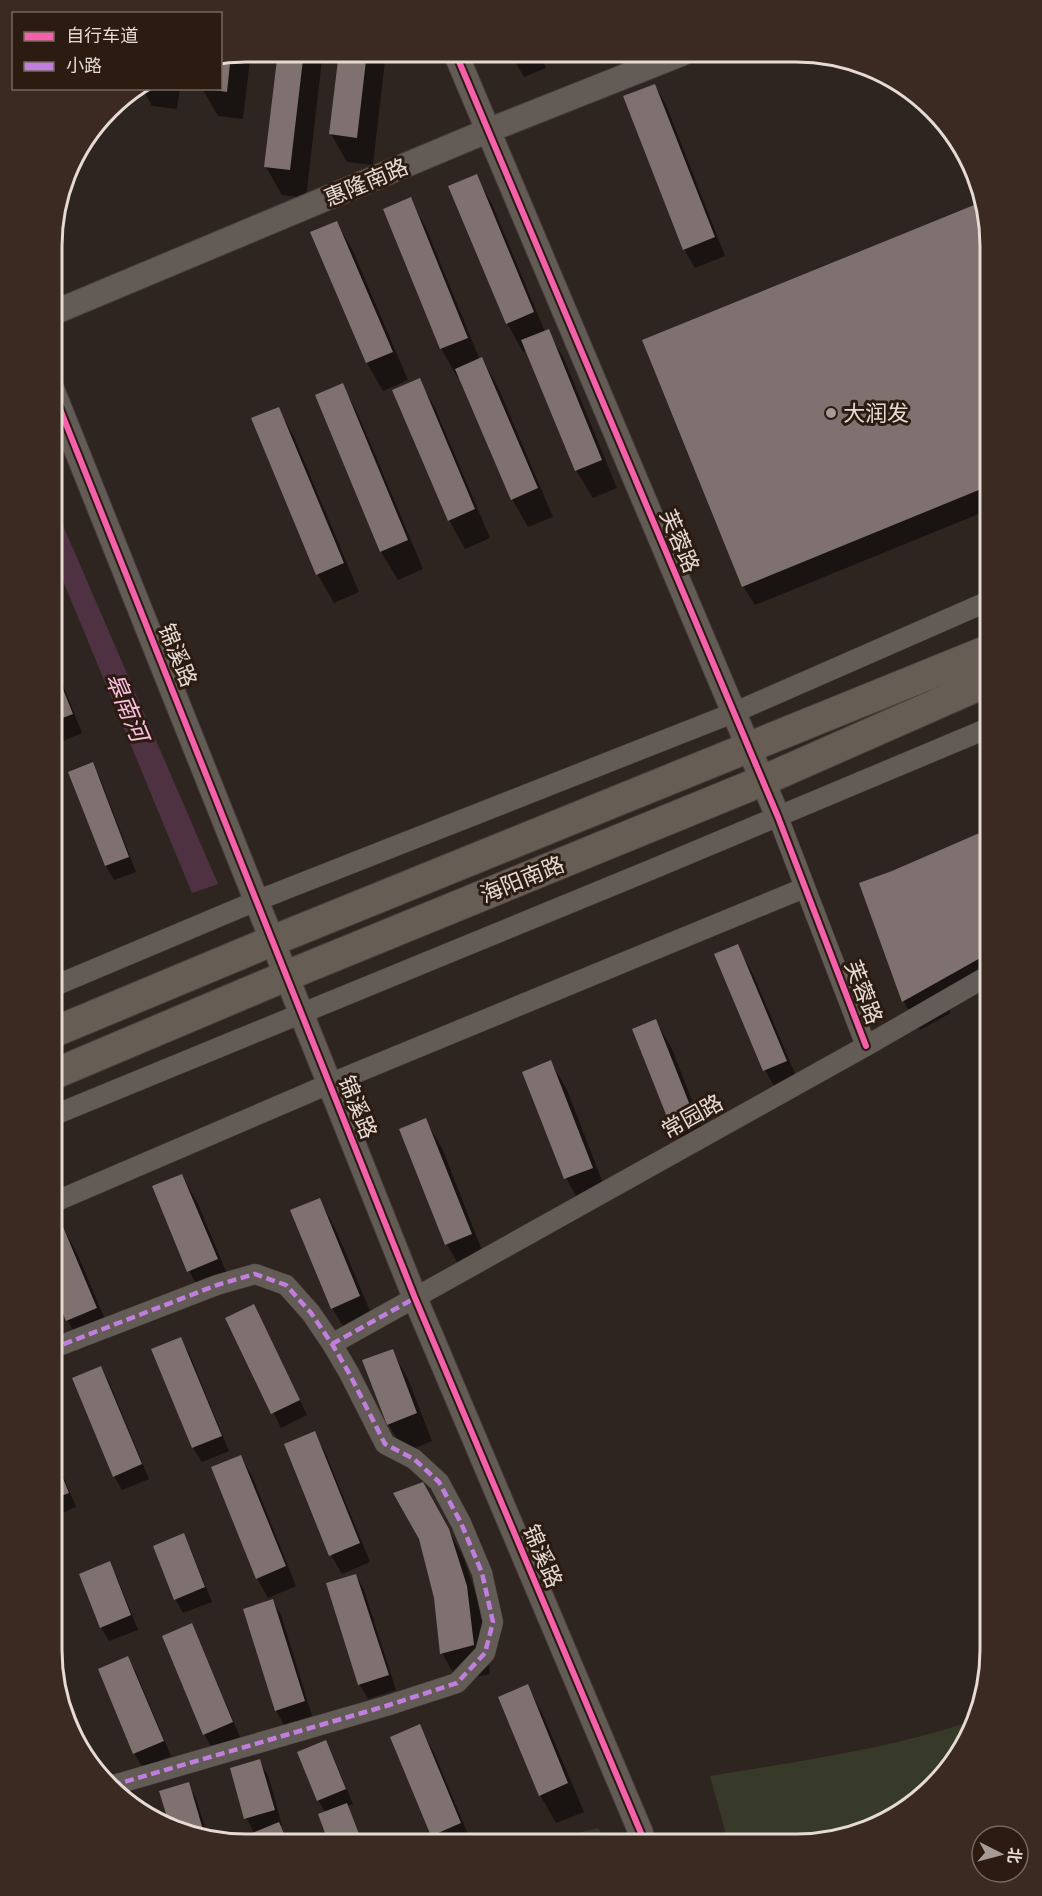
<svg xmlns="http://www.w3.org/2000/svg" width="1042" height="1896" font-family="'Space Grotesk','Noto Sans SC',sans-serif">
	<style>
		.green { fill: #373a29 }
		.water { fill: #4f3242 }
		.shadow { fill: #0007 }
		.building { fill: #7e716f }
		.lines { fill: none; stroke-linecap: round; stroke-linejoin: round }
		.minor-casing { stroke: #48403b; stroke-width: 21 }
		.tertiary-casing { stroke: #48403b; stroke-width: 26 }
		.primary-casing { stroke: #48403b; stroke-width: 32 }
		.minor { stroke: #635b56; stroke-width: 20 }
		.tertiary { stroke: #635b56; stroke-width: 24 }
		.primary { stroke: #665d54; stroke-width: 30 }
		.quiet { stroke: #c07fdc; stroke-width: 4.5; stroke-dasharray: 9 4.5; stroke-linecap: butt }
		.cycleway-casing { stroke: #2b1b11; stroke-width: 10 }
		.cycleway { stroke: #f560ab; stroke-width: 6 }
		.poi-dot { fill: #a69b95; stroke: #2b1b11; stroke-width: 2 }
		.labels { text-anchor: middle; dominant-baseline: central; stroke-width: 6; stroke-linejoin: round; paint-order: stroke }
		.street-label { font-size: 22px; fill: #e6dbd4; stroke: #2b1b11 }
		.poi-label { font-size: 22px; fill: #e6dbd4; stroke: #2b1b11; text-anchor: start }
		.water-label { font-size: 24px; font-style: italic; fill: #fcbee0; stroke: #2b1b11 }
		.rim { fill: none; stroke: #e6dbd4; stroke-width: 3 }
	</style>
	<rect width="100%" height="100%" fill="#2f2520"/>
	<!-- green -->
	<path class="green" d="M978 1719 976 1725 951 1769 915 1805 859 1835 797 1845H729L710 1776C800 1761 891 1749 978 1719Z
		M598 1828 608 1844H534Z"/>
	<!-- water -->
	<path class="water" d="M52 500 218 884 192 893 52 554Z"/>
	<!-- shadow -->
	<path class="shadow" d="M245 51H251L243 119 218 116 202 88H220V56Z
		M279 51H323L306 198 282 195 266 167Z
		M340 52H386L373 165 347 162 331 134Z
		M510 53H540L546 68 524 77Z
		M655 85 666 105 725 256 695 268 684 249Z
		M142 88H180L177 109 152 106Z
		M476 176 492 204 545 332 548 331 564 359 617 488 593 498 576 470 527 350 523 352 507 323Z
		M410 199 426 228 480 360 482 359 498 387 553 517 528 527 512 499 460 376 457 377 441 348Z
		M337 223 353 251 408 380 383 391 367 363 312 233Z
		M991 245V509L755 605 743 586Z
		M419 380 435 408 490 538 465 549 449 520Z
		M342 385 358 414 423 569 398 580 381 552 317 396Z
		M278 408 294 437 359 592 334 603 318 575 253 419Z
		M52 657 82 733 63 741 52 723Z
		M92 764 100 778 136 872 114 880 106 866 70 772Z
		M991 830V978L947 1004 951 1013 920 1030 904 1002 861 884 893 872Z
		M737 946 753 974 802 1090 781 1099 765 1070 716 955Z
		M656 1021 672 1049 708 1142 687 1150 670 1122 634 1029Z
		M551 1062 567 1090 608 1196 582 1207 566 1178 524 1073Z
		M425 1120 442 1148 487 1263 463 1273 447 1244 401 1130Z
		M182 1175 198 1204 233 1288 205 1299 189 1271Z
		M319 1199 335 1228 376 1325 349 1336 332 1308Z
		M61 1224 77 1253 112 1336 84 1348 67 1320Z
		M254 1306 307 1415 281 1428 227 1318Z
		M181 1339 189 1353 229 1451 202 1462 193 1448 153 1350Z
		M392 1350 408 1379 432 1441 405 1452 388 1424Z
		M101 1367 109 1382 149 1479 122 1490 114 1476Z
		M314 1433 325 1452 370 1562 342 1574 331 1555Z
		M51 1447 76 1507 51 1518Z
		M241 1457 252 1476 296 1586 268 1598 257 1578Z
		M439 1512 464 1559 483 1616 490 1674 458 1681 442 1653Z
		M183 1535 191 1550 212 1602 183 1613 175 1599Z
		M109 1563 117 1577 138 1630 109 1641 101 1627Z
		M356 1575 364 1590 396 1690 368 1699 360 1685 328 1584Z
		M273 1601 281 1615 312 1716 284 1725 276 1710Z
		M191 1625 199 1640 240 1737 212 1748 204 1734Z
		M51 1636 66 1672 58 1676 66 1690 100 1771 61 1713 51 1651Z
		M128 1658 136 1672 171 1756 143 1768 134 1753 100 1669Z
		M527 1686 543 1715 584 1812 556 1823 540 1795Z
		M419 1726 435 1755 472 1844H437L432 1835Z
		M325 1742 333 1756 353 1804 347 1806 364 1844H331L326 1813 318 1800Z
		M259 1761 268 1775 282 1825H279L289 1843H256L252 1835 255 1834 246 1818Z
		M188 1784 196 1798 209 1840 172 1831 161 1792Z
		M117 1796H127L133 1807Z"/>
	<!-- building -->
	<path class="building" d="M278 51H304L290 170 264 167Z
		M339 52H367L357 138 329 134Z
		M231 54 227 92 214 90 220 88V56Z
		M655 84 715 237 683 250 623 96Z
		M477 174 534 312 506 324 448 186Z
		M411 197 468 338 440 349 383 209Z
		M984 201 991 245V485L742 587 642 340Z
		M337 221 393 352 366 363 310 232Z
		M549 329 602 460 575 471 521 340Z
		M482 357 538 488 511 500 455 369Z
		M420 378 475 509 448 521 392 390Z
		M343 383 408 540 380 552 315 395Z
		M279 407 344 563 316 575 251 418Z
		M52 662 73 714 52 722Z
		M93 762 129 857 105 866 68 772Z
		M991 828V952L902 1002 859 883 892 871Z
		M738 944 787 1061 763 1071 714 954Z
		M656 1019 693 1113 669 1122 632 1029Z
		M551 1060 593 1168 564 1179 522 1072Z
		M426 1118 472 1234 445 1245 399 1129Z
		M182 1174 218 1259 187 1272 152 1186Z
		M320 1198 360 1296 331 1309 290 1210Z
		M61 1222 97 1308 66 1321 51 1285V1227Z
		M254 1304 300 1400 271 1414 225 1318Z
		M181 1337 222 1436 192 1448 151 1349Z
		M393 1349 417 1413 387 1425 362 1360Z
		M101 1366 142 1464 113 1477 72 1378Z
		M315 1431 360 1543 329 1556 284 1444Z
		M51 1449 69 1493 51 1500Z
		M241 1455 286 1566 256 1579 211 1467Z
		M423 1482 449 1529 467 1586 474 1645 440 1654 434 1598 419 1539 393 1493Z
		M184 1533 205 1587 174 1600 153 1546Z
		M110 1561 131 1615 100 1628 79 1574Z
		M356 1574 389 1675 358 1685 326 1583Z
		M273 1599 305 1701 275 1711 243 1609Z
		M192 1623 233 1722 203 1735 162 1636Z
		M128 1656 164 1741 133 1754 98 1669Z
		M59 1673 94 1759H92L61 1713 55 1675Z
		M528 1684 568 1783 539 1796 498 1697Z
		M420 1724 461 1823 431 1836 390 1737Z
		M326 1740 346 1789 317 1801 297 1752Z
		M260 1759 275 1810 244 1819 230 1768Z
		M189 1782 204 1833 193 1836 171 1830 159 1791Z
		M127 1794 128 1804 116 1795Z
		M347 1803 363 1844H329L318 1814Z
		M279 1822 288 1843H254L250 1834Z"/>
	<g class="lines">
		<defs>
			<path id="minor" d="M778 817 866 1046
				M52 987 256 901 733 713 991 600
				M52 1116 648 871 991 727
				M52 1203 329 1084 804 888
				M332 1344 866 1046 991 974
				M51 1349 217 1285 255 1274 286 1285 311 1313 332 1344 349 1373 385 1444 414 1459 439 1482 461 1523 482 1573 493 1622 485 1653 457 1683 386 1706 110 1786"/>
			<path id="tertiary" d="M455 52 778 817
				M53 313 487 131 681 54
				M52 389 415 1298 641 1833"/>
			<path id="primary" d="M52 1033 272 941 991 649
				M52 1075 286 976 762 781 991 680"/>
		</defs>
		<!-- minor casing -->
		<use href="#minor" class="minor-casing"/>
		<!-- tertiary casing -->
		<use href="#tertiary" class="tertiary-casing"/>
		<!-- primary casing -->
		<use href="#primary" class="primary-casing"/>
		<!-- minor -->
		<use href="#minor" class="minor"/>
		<!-- tertiary -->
		<use href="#tertiary" class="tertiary"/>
		<!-- primary -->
		<use href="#primary" class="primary"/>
		<!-- quiet -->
		<path class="quiet" d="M332 1344 415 1298
			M51 1349 217 1285 255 1274 286 1285 311 1313 332 1344 349 1373 385 1444 414 1459 439 1482 461 1523 482 1573 493 1622 485 1653 457 1683 386 1706 110 1786
			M614 1844 641 1833"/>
		<defs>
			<path id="cycleway" d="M455 52 778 817 866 1046
				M52 389 415 1298 641 1833"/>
		</defs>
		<!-- cycleway casing -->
		<use href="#cycleway" class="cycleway-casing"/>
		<!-- cycleway -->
		<use href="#cycleway" class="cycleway"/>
	</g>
	<!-- markers -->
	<circle class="poi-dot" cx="831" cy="413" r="6"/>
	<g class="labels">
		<!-- street labels -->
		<g class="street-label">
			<text transform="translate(366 182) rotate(-23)">惠隆南路</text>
			<text transform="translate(680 541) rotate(67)">芙蓉路</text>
			<text transform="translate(178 655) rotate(68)">锦溪路</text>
			<text transform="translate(522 879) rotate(-22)">海阳南路</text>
			<text transform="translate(864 992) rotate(69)">芙蓉路</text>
			<text transform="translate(358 1107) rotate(68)">锦溪路</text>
			<text transform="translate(692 1116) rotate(-29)">常园路</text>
			<text transform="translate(543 1556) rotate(67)">锦溪路</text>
		</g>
		<!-- poi labels -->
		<g class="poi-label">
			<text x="843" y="413">大润发</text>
		</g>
		<!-- water labels -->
		<g class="water-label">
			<text transform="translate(127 707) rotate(67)">皋南河</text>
		</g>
	</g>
	<!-- crop -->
	<path d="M0 0H1042V1896H0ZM246 62H796A184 184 0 0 1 980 246V1650A184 184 0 0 1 796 1834H246A184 184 0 0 1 62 1650V246A184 184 0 0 1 246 62Z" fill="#3a2a21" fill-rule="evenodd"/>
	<path class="rim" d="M246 62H796A184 184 0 0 1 980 246V1650A184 184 0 0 1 796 1834H246A184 184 0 0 1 62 1650V246A184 184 0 0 1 246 62Z"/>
	<!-- legend -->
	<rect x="12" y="12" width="210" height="78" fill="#2b1b11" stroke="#76685f" stroke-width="1.5"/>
	<rect x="24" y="32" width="30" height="9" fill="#f560ab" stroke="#76685f" stroke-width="1.5"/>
	<text x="66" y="42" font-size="18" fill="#e6dbd4">自行车道</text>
	<rect x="24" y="62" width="30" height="9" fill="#c07fdc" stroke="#76685f" stroke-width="1.5"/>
	<text x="66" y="72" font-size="18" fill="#e6dbd4">小路</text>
	<!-- north arrow -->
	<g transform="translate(1000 1854) rotate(96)"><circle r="28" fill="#2b1b11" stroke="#76685f" stroke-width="1.5"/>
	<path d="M0-4.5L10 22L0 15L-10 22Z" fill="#a69b95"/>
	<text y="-9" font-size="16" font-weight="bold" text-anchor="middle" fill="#e6dbd4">北</text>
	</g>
</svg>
